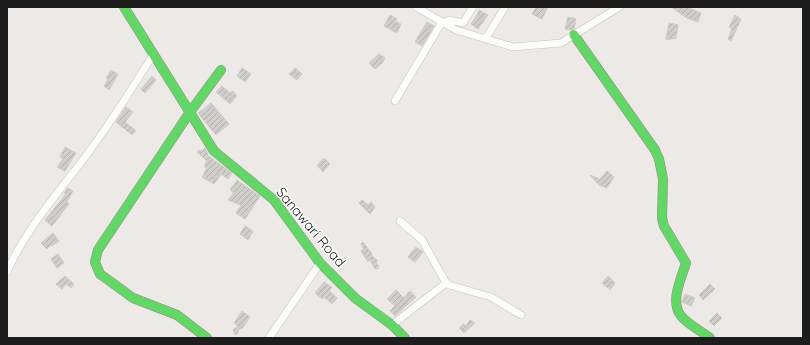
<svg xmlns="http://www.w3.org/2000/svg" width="810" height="345" font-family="Quicksand,sans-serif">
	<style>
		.building { fill: url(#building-hatch); stroke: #cfcbc8 }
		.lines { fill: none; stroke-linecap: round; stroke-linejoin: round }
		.street-casing { stroke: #c3c1c0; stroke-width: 8 }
		.fast-casing { stroke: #939380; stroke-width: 10 }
		.street { stroke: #fcfcfb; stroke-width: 7 }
		.fast { stroke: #63d668; stroke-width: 9 }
		.labels { text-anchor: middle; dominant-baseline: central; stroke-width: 3; stroke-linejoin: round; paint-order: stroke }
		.street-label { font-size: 14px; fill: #1d1d1d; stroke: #fff }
	</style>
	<defs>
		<pattern id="building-hatch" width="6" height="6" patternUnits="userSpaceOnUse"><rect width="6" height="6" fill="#d0cecb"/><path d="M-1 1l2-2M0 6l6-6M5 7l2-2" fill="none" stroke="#b2b0ae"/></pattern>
	</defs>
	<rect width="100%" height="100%" fill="#ece9e6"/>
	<!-- building -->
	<path class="building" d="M536 7H548L542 19 532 14Z
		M671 7H686L701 13 698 22 687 18Z
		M479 10 488 15 478 29 471 24 477 15Z
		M390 15 397 19 395 21 401 24 397 33 384 26Z
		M735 15 741 19 731 41 728 39 732 29 729 27Z
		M568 17 576 19 574 29 571 30 565 29Z
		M427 22 434 26 422 46 415 42Z
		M669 23 678 25 676 38 666 40Z
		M379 54 385 58 382 63 375 69 369 63Z
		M242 68 251 74 245 82 237 76Z
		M295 68 302 74 297 80 289 74Z
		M111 70 118 74 109 90 104 86 108 79 106 78Z
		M152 76 156 80 145 93 141 89Z
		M222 86 230 93 233 91 237 96 230 104 216 92Z
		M211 103 229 124 216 135 198 113Z
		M126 107 133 112 125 122 136 131 132 135 116 122Z
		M65 147 76 153 65 171 57 167 63 159 60 157Z
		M205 148 208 153 207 155 232 173 228 179 221 174 214 184 202 177 207 168 204 166 207 161 197 152 199 150 202 151Z
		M324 158 330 164 323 172 317 165Z
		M607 171 614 177 607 188 599 185 590 175 600 179Z
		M237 180 260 196 245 219 236 213 241 205 228 200 234 193 230 190Z
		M68 188 73 191 67 202 69 204 52 226 45 220 66 194 64 193Z
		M362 200 368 205 371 202 375 207 370 214 359 203Z
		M245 226 253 231 248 240 240 234Z
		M53 233 59 241 52 246 51 245 47 249 41 243Z
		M363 242 372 254 371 255 378 261 376 262 379 267 378 269H375L369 259 368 262 361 251 364 249 361 244Z
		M416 247 423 252 415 262 408 257Z
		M58 254 64 263 57 268 51 259Z
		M65 276 74 284 71 288 66 284 62 289 56 284Z
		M608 276 615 283 610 290 602 283Z
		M324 282 332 287 329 291 337 298 332 304 324 297 322 299 315 293Z
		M710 284 715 289 703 300 699 295Z
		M396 290 404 298 410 291 416 297 395 316 390 311 395 306 387 299Z
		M685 294 695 298 691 306 682 302Z
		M242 311 250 317 242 329 240 328 237 334 235 335 233 330 238 326 234 323Z
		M717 313 722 318 714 326 709 321Z
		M470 320 475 323 464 333 459 328 463 324 466 326Z"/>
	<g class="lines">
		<defs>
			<path id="street" d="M416 7 456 30 513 47 561 43 619 7
				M444 23 449 20 463 23 473 7
				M486 38 505 7
				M395 101 442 22
				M400 221 422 240 446 283 449 285 491 297 521 315
				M7 272C27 226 62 189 91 149 113 119 133 87 153 55
				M392 325 446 283
				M269 338 320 263"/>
			<path id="fast" d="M124 7 214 151 274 200 320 263 355 298 392 325 405 338
				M574 35 655 150 659 159 663 179 662 218 664 226 686 263C681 279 669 303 682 317 689 325 701 331 710 338
				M207 338 177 315 133 298 100 274 95 262 98 250 190 112 221 70"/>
		</defs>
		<!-- street casing -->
		<use href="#street" class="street-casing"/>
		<!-- fast casing -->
		<use href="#fast" class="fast-casing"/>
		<!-- street -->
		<use href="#street" class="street"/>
		<!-- fast -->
		<use href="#fast" class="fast"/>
	</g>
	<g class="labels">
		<!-- street labels -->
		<g class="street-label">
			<text transform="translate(311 227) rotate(50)">Sanawari Road</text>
		</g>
	</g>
	<!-- border -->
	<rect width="810" height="345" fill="none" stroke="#1d1d1d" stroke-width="16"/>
</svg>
